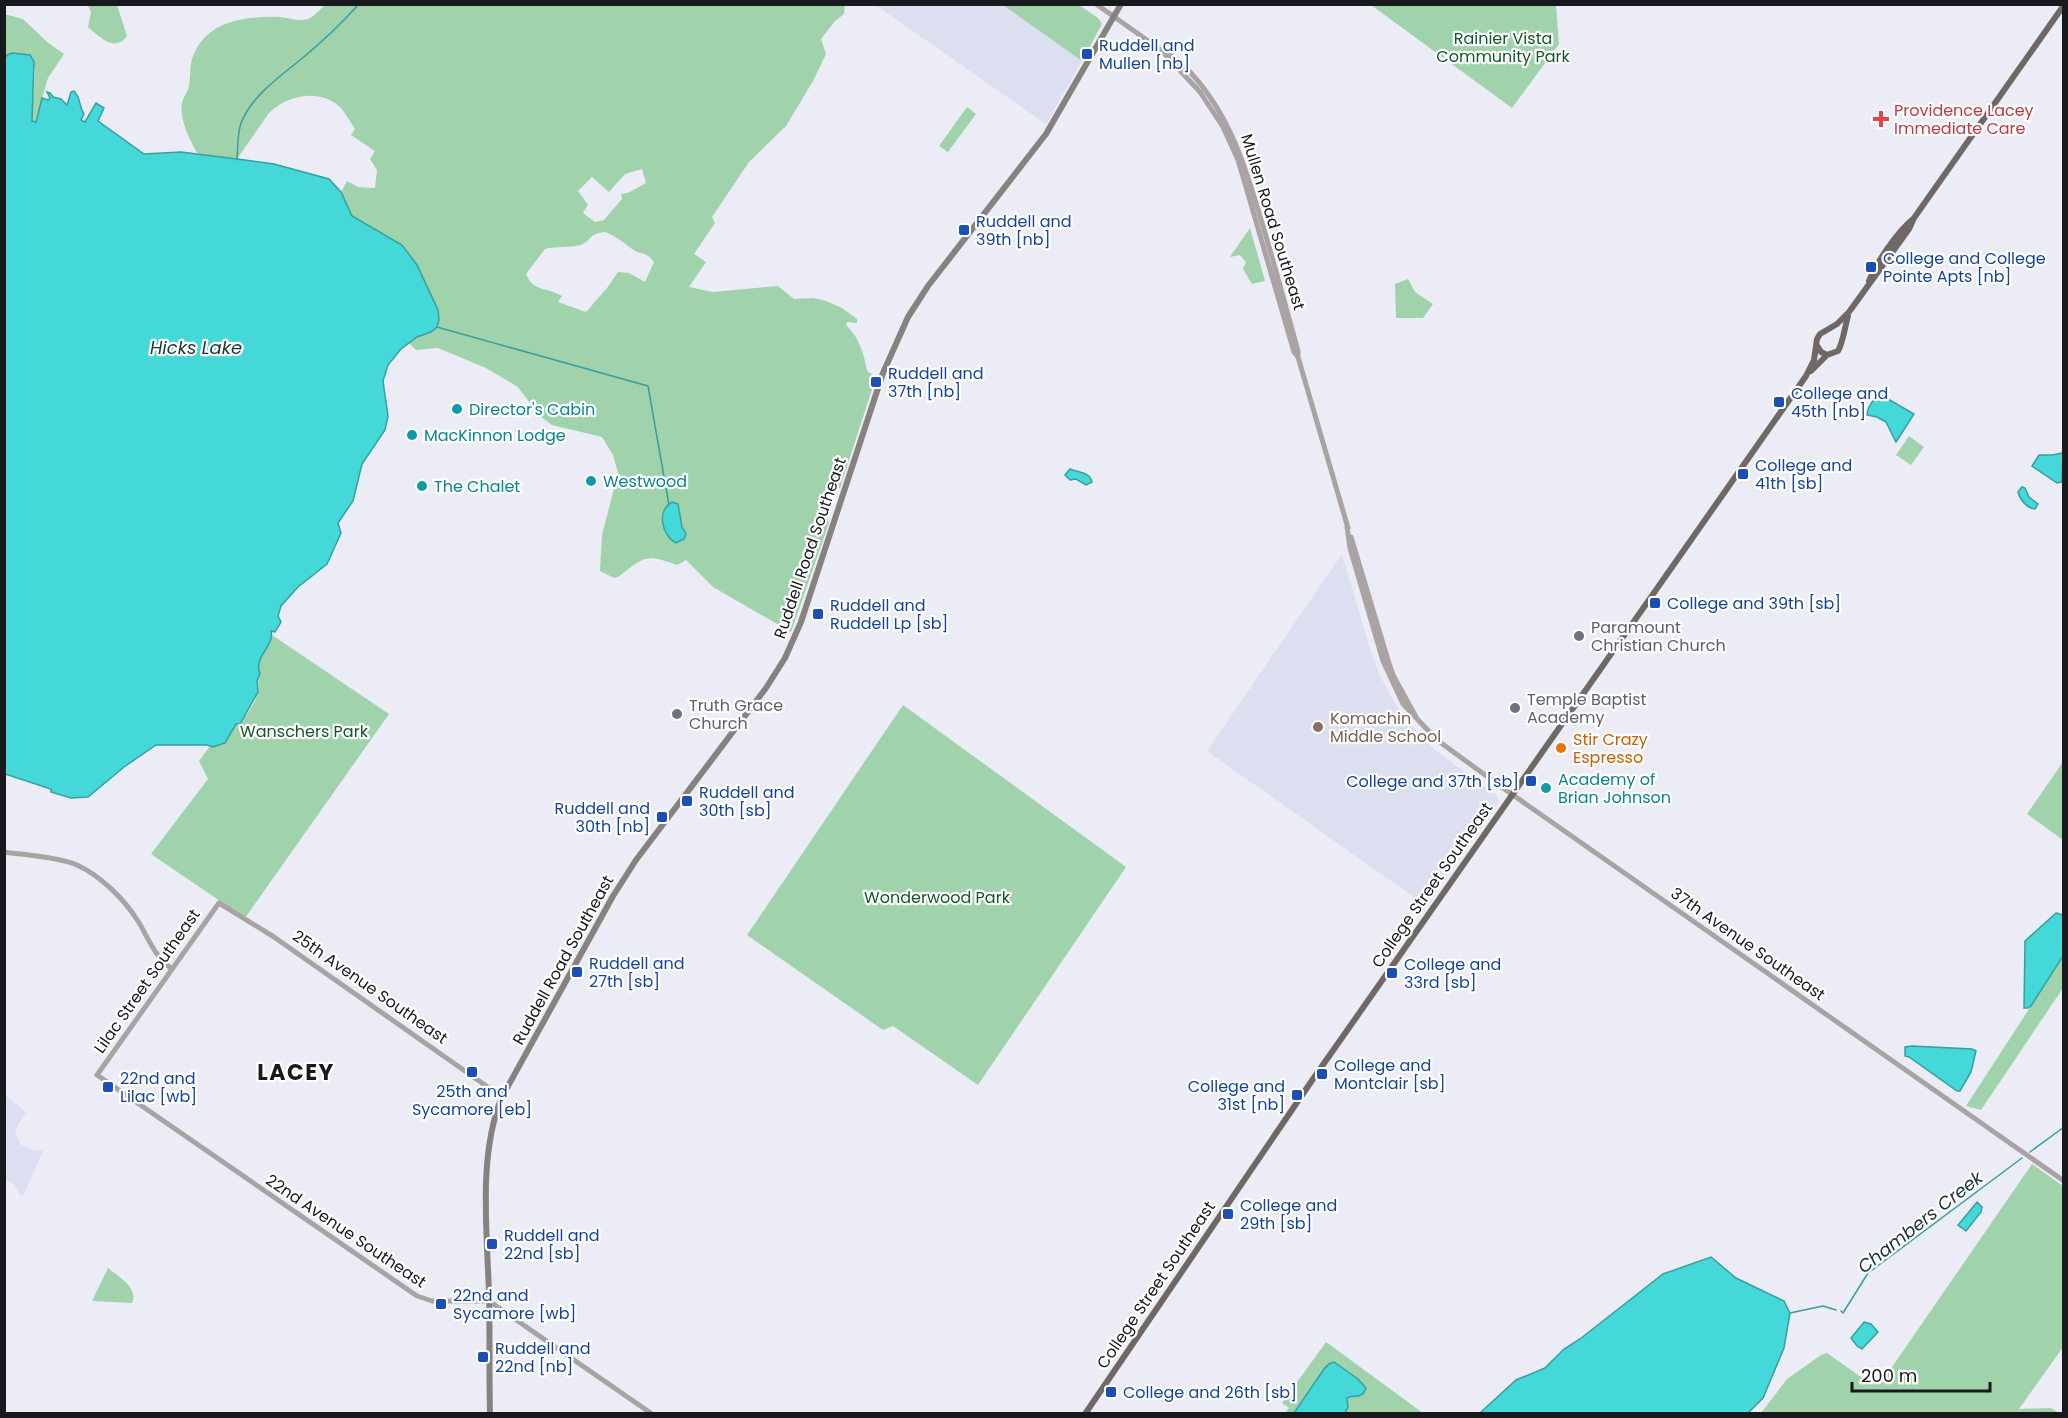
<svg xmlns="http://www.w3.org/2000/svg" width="2068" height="1418" font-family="Poppins,sans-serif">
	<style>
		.built { fill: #dcdfef }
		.green { fill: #a0d2ab; fill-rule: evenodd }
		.water { fill: #44d8d8; stroke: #379fa0; stroke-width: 1.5 }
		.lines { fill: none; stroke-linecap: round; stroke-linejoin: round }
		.stream { stroke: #379fa0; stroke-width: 1.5 }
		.tertiary { stroke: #a9a4a3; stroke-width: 5 }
		.secondary { stroke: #87817f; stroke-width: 6 }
		.primary { stroke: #706865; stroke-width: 6 }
		.transit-dot { fill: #1a4fb4; stroke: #fff; stroke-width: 2 }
		.health-dot { fill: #e0444e; stroke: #fff; stroke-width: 2 }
		.culture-dot { fill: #0f9aa8; stroke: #fff; stroke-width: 2 }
		.worship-dot { fill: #6b7280; stroke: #fff; stroke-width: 2 }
		.education-dot { fill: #8d6e63; stroke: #fff; stroke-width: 2 }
		.food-dot { fill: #e8710a; stroke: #fff; stroke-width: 2 }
		.labels { text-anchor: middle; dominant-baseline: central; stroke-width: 4.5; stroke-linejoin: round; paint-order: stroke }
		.park-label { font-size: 16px; fill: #15532b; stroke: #fff }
		.transit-label { font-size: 16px; fill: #164399; stroke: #fff; text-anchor: start }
		.health-label { font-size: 16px; fill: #be3a42; stroke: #fff; text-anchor: start }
		.street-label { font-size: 16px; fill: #18191c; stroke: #fff }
		.culture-label { font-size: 16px; fill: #0d838f; stroke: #fff; text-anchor: start }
		.worship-label { font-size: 16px; fill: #5b616d; stroke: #fff; text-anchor: start }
		.education-label { font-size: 16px; fill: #785e54; stroke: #fff; text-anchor: start }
		.food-label { font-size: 16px; fill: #c56008; stroke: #fff; text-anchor: start }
		.water-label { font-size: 18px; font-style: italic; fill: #1c3434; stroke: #fff }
		.district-label { font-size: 22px; font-weight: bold; letter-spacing: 1.5px; fill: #18191c; stroke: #fff }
	</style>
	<rect width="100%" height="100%" fill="#ebecf6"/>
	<!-- built -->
	<path class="built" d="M879 4 1003 5 1082 61 1046 124 877 6Z
		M1342 554 1369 646 1379 674 1393 700 1406 720 1435 750 1497 796 1498 803 1425 905 1207 751Z
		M5 1095 26 1112 15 1130 20 1144 30 1149 43 1151 23 1196 20 1195 13 1183 5 1180Z"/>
	<!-- green -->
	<path class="green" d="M695 4 845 5 844 14 835 21 821 39 826 54 813 81 786 126 749 162 712 217 715 223 694 254 706 262 689 287 713 292 778 286 794 299 813 298 826 301 842 308 857 319V323L847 322 846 325C859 337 864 354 867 371L876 377 840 488 828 487 825 489C829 503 824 510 829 523L791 632 713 587 686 560 677 565C645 553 644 557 618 577L614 578 600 571 602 535 618 473 613 455 602 437 552 425 540 416 518 387 486 368 438 348 416 350 409 343 417 337 431 332 438 310 417 265 402 245 352 216 341 192 347 181 358 187 375 188 377 170 370 159 375 151 351 135 355 129C349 120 344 109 335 103 314 89 285 97 269 113L237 159 198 154C190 141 179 119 182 103 183 97 188 92 189 86 191 75 189 65 194 54 208 20 247 16 280 17 289 18 299 22 308 19 314 17 320 9 325 5ZM642 169 646 183 628 193 621 194 622 199 604 220 595 222 583 213 588 205 578 191 592 177 609 192 625 174ZM606 232C616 237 623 242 632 249 642 256 645 250 654 262L645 282 629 273 618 272 607 288 586 312 558 302 562 296C547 287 533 292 526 274L545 249C556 246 569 248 580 245 592 241 588 233 606 232ZM668 504 679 508 682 527 663 513Z
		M84 5H117L127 36C114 53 100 37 88 27L91 12 88 6Z
		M1003 5H1079L1098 18 1102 24 1082 61Z
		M1371 5H1556L1559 44 1512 108Z
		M4 14 23 19 47 42 64 54 48 78 35 122 32 121 35 71 30 55 12 53 7 55 5 58Z
		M967 107 976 114 948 152 939 146Z
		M1250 228 1265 281 1252 284 1243 269 1246 262 1240 255 1230 257Z
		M1408 279 1415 292 1433 304 1423 318H1396L1395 284Z
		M1909 436 1924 447 1911 465 1896 455Z
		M272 635 389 714 245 918 151 854 208 779 199 761 210 746 213 747 225 743 236 724H240C246 716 255 703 258 693 259 686 257 680 260 673 254 660 268 647 272 635Z
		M903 705 1126 867 978 1085 893 1026 883 1030 747 935Z
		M2063 762V840L2027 814Z
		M2063 957V988L1981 1110 1966 1106Z
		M2032 1164 2063 1186V1347L2019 1409 2051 1408 2059 1413H1761L1787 1379 1821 1355 1827 1353 1868 1382 1875 1380 1881 1383Z
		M108 1268C119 1277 139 1288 132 1303L92 1301Z
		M1326 1342 1423 1413H1285L1289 1408 1282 1403Z"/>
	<!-- water -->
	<path class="water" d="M12 53 30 55 34 62 32 121 36 122 42 98 48 100 50 98 47 92 50 93 53 97 61 99 67 105 71 92 74 91C81 98 79 107 84 114L81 120 85 122 96 103 104 108 98 121 144 154 181 152 237 159 274 164 329 179 341 192 352 216 402 245 417 265 438 310 439 320 437 327 431 332 417 337 401 349 388 365 383 381 388 416 385 430 362 464 353 501 338 523 341 533 327 564 298 587 281 606 278 616 281 622 275 632 271 631C275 646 253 657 260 673L257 681 258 692 240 724H236L225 743 213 747 207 745H156L124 767 88 797 71 798 51 792V789L5 774 4 60 7 55Z
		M1881 395 1914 414 1896 442 1886 422 1877 417 1867 415C1867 408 1874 397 1881 395Z
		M2063 453 2062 482 2057 483 2032 466 2039 455H2052Z
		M1070 469C1078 473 1089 471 1092 482L1086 485 1076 479 1070 480 1065 475Z
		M2022 487 2025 488 2029 497 2038 504 2035 509C2027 508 2020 500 2018 492Z
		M672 502 678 504 682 527 686 534 684 539 676 543C662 536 656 511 672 502Z
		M2056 913 2063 915V956L2031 1006 2028 1008H2024L2025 941Z
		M1912 1046 1972 1049 1976 1051 1971 1072 1960 1091H1957L1909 1057 1905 1056V1047Z
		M1977 1202 1982 1207 1981 1212 1966 1231 1958 1225Z
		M1711 1257 1736 1278 1784 1301 1790 1313 1784 1348 1763 1398 1748 1413H1480L1516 1380 1545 1368 1564 1349 1580 1339 1663 1274Z
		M1864 1322 1871 1324 1878 1332 1862 1349 1857 1346 1851 1338Z
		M1334 1362 1358 1379 1366 1388C1362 1400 1355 1394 1347 1398L1348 1407 1345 1413H1294L1324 1369 1329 1364Z"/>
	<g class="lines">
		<!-- stream -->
		<path class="stream" d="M237 160C238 148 237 135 241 123 252 95 282 75 305 56 324 40 342 23 359 4
			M437 327 648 386 669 505
			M2030 1152 2064 1127
			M1841 1311 1843 1313 1868 1273 2022 1158
			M1790 1313 1823 1306 1836 1310"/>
		<!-- tertiary -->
		<path class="tertiary" d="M1096 4 1161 50 1200 92 1223 127 1238 160 1246 187 1294 352 1298 357
			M1161 50C1173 55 1181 63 1190 72 1230 115 1246 168 1262 223 1275 266 1286 308 1298 351V357L1348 528
			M1347 527 1350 548 1383 661 1403 704 1437 740 1503 788 2064 1181
			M1351 537 1388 660 1393 675 1416 717
			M4 852C25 855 59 857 77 865 101 876 124 899 138 921 149 939 154 956 172 969
			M502 1097 274 937 219 903 97 1075 417 1296 432 1301H489L652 1414"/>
		<!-- secondary -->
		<path class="secondary" d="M490 1414C489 1373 490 1333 489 1293 487 1231 478 1154 502 1097L613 896 636 860 766 688 785 658 801 622 883 373 908 317 928 286 1046 134 1121 4"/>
		<!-- primary -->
		<path class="primary" d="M1869 281C1877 262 1897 232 1913 219
			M1818 347 1821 352 1827 355 1838 351C1843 343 1845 326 1848 316
			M1811 371 1827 355
			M1085 1414 1313 1079 1806 376 1814 360 1817 339 1820 334 1837 324 1849 312 1909 229 1914 218 2064 5"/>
	</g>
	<!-- markers -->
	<g class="transit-dot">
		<rect x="1081" y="48" width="12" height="12" rx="3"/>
		<rect x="958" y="224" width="12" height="12" rx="3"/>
		<rect x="1865" y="261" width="12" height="12" rx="3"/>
		<rect x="870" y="376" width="12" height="12" rx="3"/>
		<rect x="1773" y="396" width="12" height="12" rx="3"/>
		<rect x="1737" y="468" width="12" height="12" rx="3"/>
		<rect x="1649" y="597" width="12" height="12" rx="3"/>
		<rect x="812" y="608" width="12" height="12" rx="3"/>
		<rect x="1525" y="775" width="12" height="12" rx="3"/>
		<rect x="681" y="795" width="12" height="12" rx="3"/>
		<rect x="656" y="811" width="12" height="12" rx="3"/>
		<rect x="571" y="966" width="12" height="12" rx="3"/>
		<rect x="1386" y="967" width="12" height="12" rx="3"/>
		<rect x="466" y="1066" width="12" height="12" rx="3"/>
		<rect x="1316" y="1068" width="12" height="12" rx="3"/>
		<rect x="102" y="1081" width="12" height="12" rx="3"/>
		<rect x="1291" y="1089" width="12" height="12" rx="3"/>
		<rect x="1222" y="1208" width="12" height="12" rx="3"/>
		<rect x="486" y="1238" width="12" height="12" rx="3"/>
		<rect x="435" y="1298" width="12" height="12" rx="3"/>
		<rect x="477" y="1351" width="12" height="12" rx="3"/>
		<rect x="1105" y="1386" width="12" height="12" rx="3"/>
	</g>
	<path class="health-dot" d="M1878 110h6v6h6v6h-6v6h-6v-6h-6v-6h6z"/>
	<g class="culture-dot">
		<circle cx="457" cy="409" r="6"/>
		<circle cx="412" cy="435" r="6"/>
		<circle cx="591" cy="481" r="6"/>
		<circle cx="422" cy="486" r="6"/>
		<circle cx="1546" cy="788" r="6"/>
	</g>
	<g class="worship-dot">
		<circle cx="1579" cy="636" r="6"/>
		<circle cx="1515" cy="708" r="6"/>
		<circle cx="677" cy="714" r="6"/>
	</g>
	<circle class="education-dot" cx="1318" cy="727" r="6"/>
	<circle class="food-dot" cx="1561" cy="748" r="6"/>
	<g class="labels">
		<!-- park labels -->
		<g class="park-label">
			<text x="1503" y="38">Rainier Vista<tspan x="1503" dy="18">Community Park</tspan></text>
			<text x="304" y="731">Wanschers Park</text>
			<text x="937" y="897">Wonderwood Park</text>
		</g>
		<!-- transit labels -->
		<g class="transit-label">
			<text x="1099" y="45">Ruddell and<tspan x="1099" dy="18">Mullen [nb]</tspan></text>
			<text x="976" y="221">Ruddell and<tspan x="976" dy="18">39th [nb]</tspan></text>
			<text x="1883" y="258">College and College<tspan x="1883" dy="18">Pointe Apts [nb]</tspan></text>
			<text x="888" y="373">Ruddell and<tspan x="888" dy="18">37th [nb]</tspan></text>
			<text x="1791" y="393">College and<tspan x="1791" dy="18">45th [nb]</tspan></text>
			<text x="1755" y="465">College and<tspan x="1755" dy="18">41th [sb]</tspan></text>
			<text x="1667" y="603">College and 39th [sb]</text>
			<text x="830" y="605">Ruddell and<tspan x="830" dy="18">Ruddell Lp [sb]</tspan></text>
			<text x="1519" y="781" text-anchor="end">College and 37th [sb]</text>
			<text x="699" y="792">Ruddell and<tspan x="699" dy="18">30th [sb]</tspan></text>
			<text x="650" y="808" text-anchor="end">Ruddell and<tspan x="650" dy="18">30th [nb]</tspan></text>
			<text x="589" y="963">Ruddell and<tspan x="589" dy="18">27th [sb]</tspan></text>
			<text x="1404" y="964">College and<tspan x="1404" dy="18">33rd [sb]</tspan></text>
			<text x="1334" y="1065">College and<tspan x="1334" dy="18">Montclair [sb]</tspan></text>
			<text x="120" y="1078">22nd and<tspan x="120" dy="18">Lilac [wb]</tspan></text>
			<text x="1285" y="1086" text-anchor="end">College and<tspan x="1285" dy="18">31st [nb]</tspan></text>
			<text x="472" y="1091" text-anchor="middle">25th and<tspan x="472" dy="18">Sycamore [eb]</tspan></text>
			<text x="1240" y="1205">College and<tspan x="1240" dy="18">29th [sb]</tspan></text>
			<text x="504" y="1235">Ruddell and<tspan x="504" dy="18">22nd [sb]</tspan></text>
			<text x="453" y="1295">22nd and<tspan x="453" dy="18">Sycamore [wb]</tspan></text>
			<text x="495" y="1348">Ruddell and<tspan x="495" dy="18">22nd [nb]</tspan></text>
			<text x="1123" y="1392">College and 26th [sb]</text>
		</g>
		<!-- health labels -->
		<g class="health-label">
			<text x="1894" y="110">Providence Lacey<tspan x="1894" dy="18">Immediate Care</tspan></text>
		</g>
		<!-- street labels -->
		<g class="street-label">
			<text transform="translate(1273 222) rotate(73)">Mullen Road Southeast</text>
			<text transform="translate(810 548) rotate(-71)">Ruddell Road Southeast</text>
			<text transform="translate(1432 885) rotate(-55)">College Street Southeast</text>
			<text transform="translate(1748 944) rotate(35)">37th Avenue Southeast</text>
			<text transform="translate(563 960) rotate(-61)">Ruddell Road Southeast</text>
			<text transform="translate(147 981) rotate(-55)">Lilac Street Southeast</text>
			<text transform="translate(370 987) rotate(35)">25th Avenue Southeast</text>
			<text transform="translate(346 1231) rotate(34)">22nd Avenue Southeast</text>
			<text transform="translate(1156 1285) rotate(-56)">College Street Southeast</text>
		</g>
		<!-- culture labels -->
		<g class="culture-label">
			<text x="469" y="409">Director's Cabin</text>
			<text x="424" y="435">MacKinnon Lodge</text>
			<text x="603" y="481">Westwood</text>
			<text x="434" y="486">The Chalet</text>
			<text x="1558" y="779">Academy of<tspan x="1558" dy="18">Brian Johnson</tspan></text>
		</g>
		<!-- worship labels -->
		<g class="worship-label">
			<text x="1591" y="627">Paramount<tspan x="1591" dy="18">Christian Church</tspan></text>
			<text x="1527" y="699">Temple Baptist<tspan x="1527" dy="18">Academy</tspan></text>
			<text x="689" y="705">Truth Grace<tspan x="689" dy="18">Church</tspan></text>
		</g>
		<!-- education labels -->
		<g class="education-label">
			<text x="1330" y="718">Komachin<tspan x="1330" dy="18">Middle School</tspan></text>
		</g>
		<!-- food labels -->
		<g class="food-label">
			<text x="1573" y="739">Stir Crazy<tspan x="1573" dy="18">Espresso</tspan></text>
		</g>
		<!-- water labels -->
		<g class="water-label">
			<text x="196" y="347">Hicks Lake</text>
			<text transform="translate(1920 1222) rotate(-38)">Chambers Creek</text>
		</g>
		<!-- district labels -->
		<g class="district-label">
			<text x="296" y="1072">LACEY</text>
		</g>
	</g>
	<!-- border -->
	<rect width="2068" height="1418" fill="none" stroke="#18191c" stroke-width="12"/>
	<!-- scale -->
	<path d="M1852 1382v9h138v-9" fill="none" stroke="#18191c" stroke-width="3"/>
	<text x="1861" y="1382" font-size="18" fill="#18191c" stroke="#ffffff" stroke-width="4.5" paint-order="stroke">200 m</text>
</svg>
